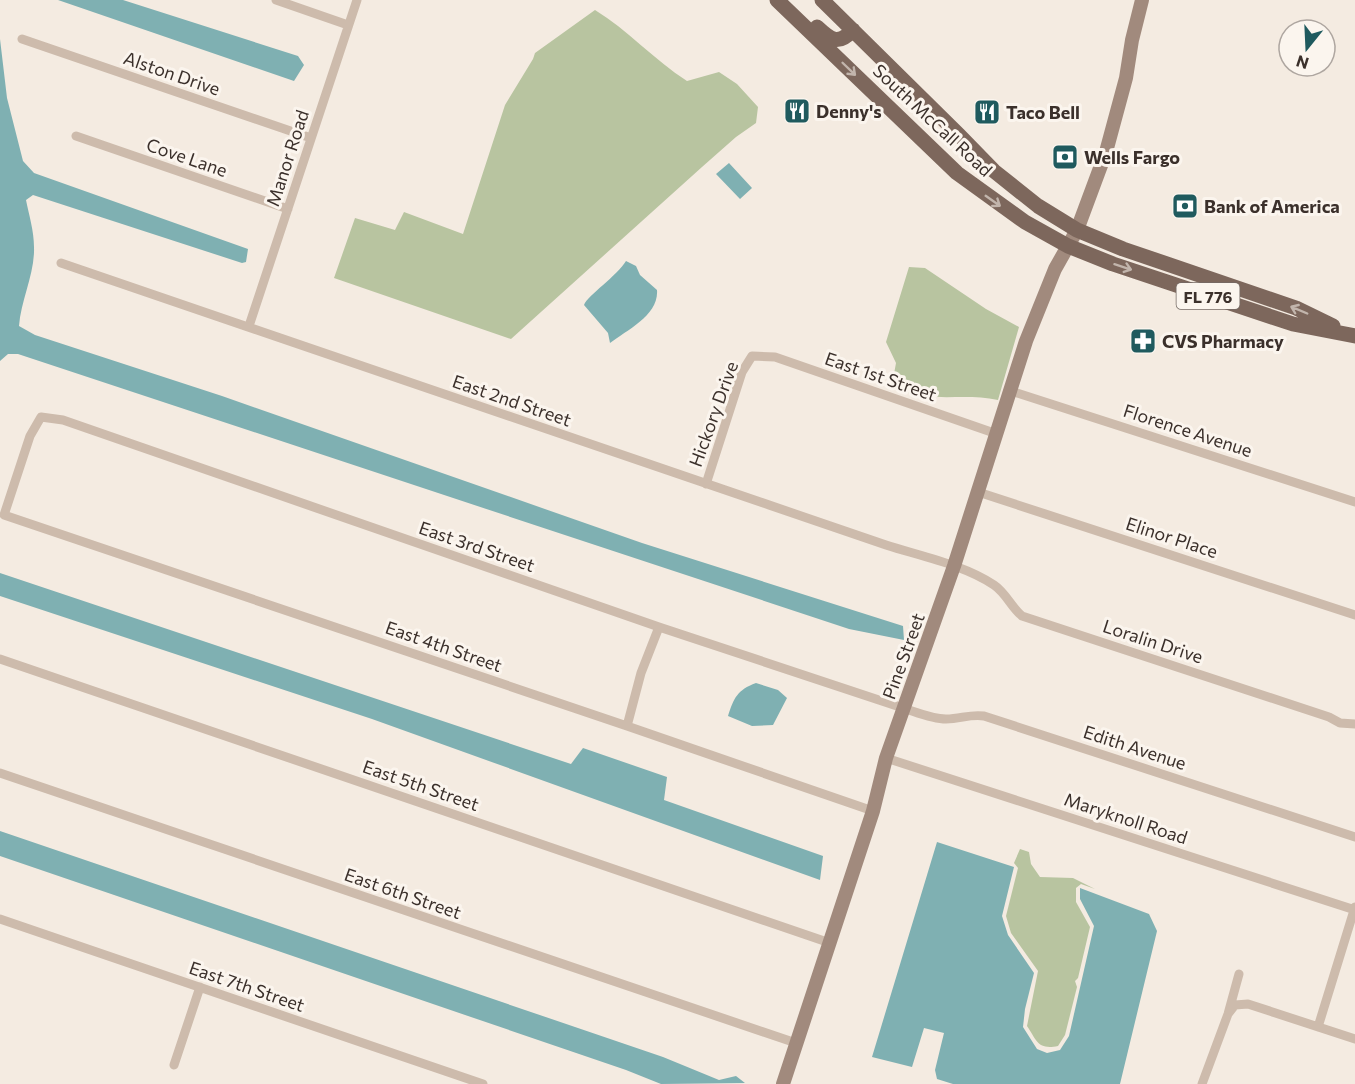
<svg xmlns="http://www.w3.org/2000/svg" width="1355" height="1084" font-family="Commissioner,sans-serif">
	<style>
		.green { fill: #b8c4a0 }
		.water { fill: #7fb0b2 }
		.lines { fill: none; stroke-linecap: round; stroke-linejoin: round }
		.street { stroke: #cdbbac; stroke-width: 9 }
		.secondary { stroke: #a18a7d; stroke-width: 14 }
		.primary { stroke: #7d675c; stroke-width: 15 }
		.oneway { stroke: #c2b5ac }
		.labels { text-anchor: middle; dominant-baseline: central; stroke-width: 6; stroke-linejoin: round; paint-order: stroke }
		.shield { fill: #fbf5ee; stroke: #756b66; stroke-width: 1.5 }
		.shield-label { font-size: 16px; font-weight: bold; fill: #3b302b }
		.street-label { font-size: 18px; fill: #3b302b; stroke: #fbf5ee }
		.poi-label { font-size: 18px; font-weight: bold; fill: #3b302b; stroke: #fbf5ee; text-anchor: start }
	</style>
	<rect width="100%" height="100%" fill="#f4ebe1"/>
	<!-- green -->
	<path class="green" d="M595 10C628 30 654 60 687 81L719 72 737 84 758 107 756 123 736 137 702 167 511 339 334 278 355 218 395 230 404 212 463 234 505 105 533 59 535 53Z
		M909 267 925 268 986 309 1019 327 998 400C966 393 937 402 904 392L894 374 896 363 886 342Z
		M1020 849 1029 852 1031 864 1040 877 1073 878 1095 889 1081 884 1076 888V902L1090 927 1078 978 1075 981 1077 987 1065 1035 1058 1046C1038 1050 1037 1041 1027 1026L1038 971 1011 933 1006 916 1018 868 1014 863Z"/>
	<!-- water -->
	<path class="water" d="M58 0H123L298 56 304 65 294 81Z
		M0 39 7 98 23 161 34 173 248 249 246 262 242 263 33 195 26 200C29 215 34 231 34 247 35 273 21 300 19 326L35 335 222 396 642 543 903 626 904 640 849 629 18 354H8L0 361Z
		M729 163 752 188 740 199 716 174Z
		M626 261 636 266 640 275 657 290C659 315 627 330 610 343L608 333 584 305C588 295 617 276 626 261Z
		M0 573 571 764 583 748 667 777 664 800 823 856 820 880 372 719 0 596Z
		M756 683 778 690 787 698 773 725 752 726 728 716C734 698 737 690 756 683Z
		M0 831 663 1057 719 1080 736 1076 745 1083 661 1084 626 1070 0 856Z
		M937 842 1014 867 1002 916 1008 935 1034 973 1025 1009 1023 1027 1037 1049 1047 1053 1060 1050 1069 1036 1094 926 1080 899V888L1149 914 1157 931 1120 1084H953L937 1079 935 1070 944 1033 924 1028 912 1067 872 1057Z"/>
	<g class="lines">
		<!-- street -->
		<path class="street" d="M276 0 348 25
			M22 39 311 138
			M76 136 288 209
			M61 263 886 545C920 556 965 565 994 585 1006 593 1011 607 1022 616L1329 717 1340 723 1355 724
			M249 326 357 0
			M1011 391 1355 502
			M706 484 742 372 752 356 775 357 997 434
			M978 492 1355 615
			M0 659 830 943
			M627 726 641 673 659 627
			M886 758 1355 910
			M0 773 796 1043
			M873 811 627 726 4 515 30 436 41 417 63 420 659 627 903 708C916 712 932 719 946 719 961 719 969 714 984 716L1355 837
			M0 919 483 1084
			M1228 1014 1235 1005 1248 1004 1355 1039
			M1318 1027 1355 907
			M174 1065 200 987
			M1202 1084 1228 1014 1239 974"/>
		<!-- secondary -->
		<path class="secondary" d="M783 1084 873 811 886 758 954 566 1026 341 1055 269 1077 230 1106 152 1126 78 1132 40 1142 0"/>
		<!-- primary -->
		<path class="primary" d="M777 0 957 173 1025 222 1068 246 1113 264 1293 324 1355 336
			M822 0 959 135 994 171 1038 206 1077 230 1123 249 1296 308 1333 326
			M817 27C831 40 838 46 853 30"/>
	</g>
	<!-- one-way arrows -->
	<defs><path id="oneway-shaft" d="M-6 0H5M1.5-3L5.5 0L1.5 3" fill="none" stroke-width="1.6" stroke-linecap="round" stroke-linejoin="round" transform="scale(1.5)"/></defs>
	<g class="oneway">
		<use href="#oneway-shaft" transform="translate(849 69) rotate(44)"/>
		<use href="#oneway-shaft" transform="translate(993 201) rotate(35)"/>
		<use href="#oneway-shaft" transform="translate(1123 267) rotate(18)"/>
		<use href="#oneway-shaft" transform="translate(1299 310) rotate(-157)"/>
	</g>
	<!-- icons -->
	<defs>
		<symbol id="restaurant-square" viewBox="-11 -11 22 22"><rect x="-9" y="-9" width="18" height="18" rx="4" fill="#1f5a5e" stroke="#fbf5ee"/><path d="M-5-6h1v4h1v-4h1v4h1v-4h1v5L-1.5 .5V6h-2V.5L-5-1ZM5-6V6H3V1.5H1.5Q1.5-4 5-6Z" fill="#fff"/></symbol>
		<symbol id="bank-square" viewBox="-11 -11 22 22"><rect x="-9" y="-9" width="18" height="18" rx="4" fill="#1f5a5e" stroke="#fbf5ee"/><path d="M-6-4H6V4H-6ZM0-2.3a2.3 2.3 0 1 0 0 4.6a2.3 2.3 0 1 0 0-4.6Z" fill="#fff"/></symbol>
		<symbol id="pharmacy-square" viewBox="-11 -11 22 22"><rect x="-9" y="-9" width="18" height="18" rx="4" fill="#1f5a5e" stroke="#fbf5ee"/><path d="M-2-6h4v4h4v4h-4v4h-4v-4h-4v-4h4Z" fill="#fff"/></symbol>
	</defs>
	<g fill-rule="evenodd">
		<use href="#restaurant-square" x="782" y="96" width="30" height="30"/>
		<use href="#restaurant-square" x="972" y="97" width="30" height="30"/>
		<use href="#bank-square" x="1050" y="142" width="30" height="30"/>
		<use href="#bank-square" x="1170" y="191" width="30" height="30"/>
		<use href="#pharmacy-square" x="1128" y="326" width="30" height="30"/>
	</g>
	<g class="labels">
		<!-- shield labels -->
		<rect class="shield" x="1176.5" y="283" width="63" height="26" rx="4.5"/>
		<g class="shield-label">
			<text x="1208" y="296">FL 776</text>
		</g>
		<!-- street labels -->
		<g class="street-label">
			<text transform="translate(172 73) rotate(19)">Alston Drive</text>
			<text transform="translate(933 120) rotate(43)">South McCall Road</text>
			<text transform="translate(187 157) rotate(19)">Cove Lane</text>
			<text transform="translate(287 158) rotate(-72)">Manor Road</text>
			<text transform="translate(881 376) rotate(19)">East 1st Street</text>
			<text transform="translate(512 400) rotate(19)">East 2nd Street</text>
			<text transform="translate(713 414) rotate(-70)">Hickory Drive</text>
			<text transform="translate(1188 430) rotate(18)">Florence Avenue</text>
			<text transform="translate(1172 537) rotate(18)">Elinor Place</text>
			<text transform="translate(477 546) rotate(19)">East 3rd Street</text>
			<text transform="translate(1153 641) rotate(18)">Loralin Drive</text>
			<text transform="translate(444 646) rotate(19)">East 4th Street</text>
			<text transform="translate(903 656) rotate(-70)">Pine Street</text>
			<text transform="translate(1135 747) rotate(18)">Edith Avenue</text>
			<text transform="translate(421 785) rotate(19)">East 5th Street</text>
			<text transform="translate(1126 818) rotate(18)">Maryknoll Road</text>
			<text transform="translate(403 893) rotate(19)">East 6th Street</text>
			<text transform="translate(247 986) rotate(19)">East 7th Street</text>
		</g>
		<!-- poi labels -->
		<g class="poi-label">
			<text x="816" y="111">Denny's</text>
			<text x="1006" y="112">Taco Bell</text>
			<text x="1084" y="157">Wells Fargo</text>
			<text x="1204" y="206">Bank of America</text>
			<text x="1162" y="341">CVS Pharmacy</text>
		</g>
	</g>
	<!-- north arrow -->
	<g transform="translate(1307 48) rotate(198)"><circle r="28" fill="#fbf5ee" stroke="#aea6a0" stroke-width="1.5"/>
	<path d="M0-4.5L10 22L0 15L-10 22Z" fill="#1f5a5e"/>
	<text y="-9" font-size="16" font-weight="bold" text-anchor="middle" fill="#3b302b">N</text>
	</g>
</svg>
